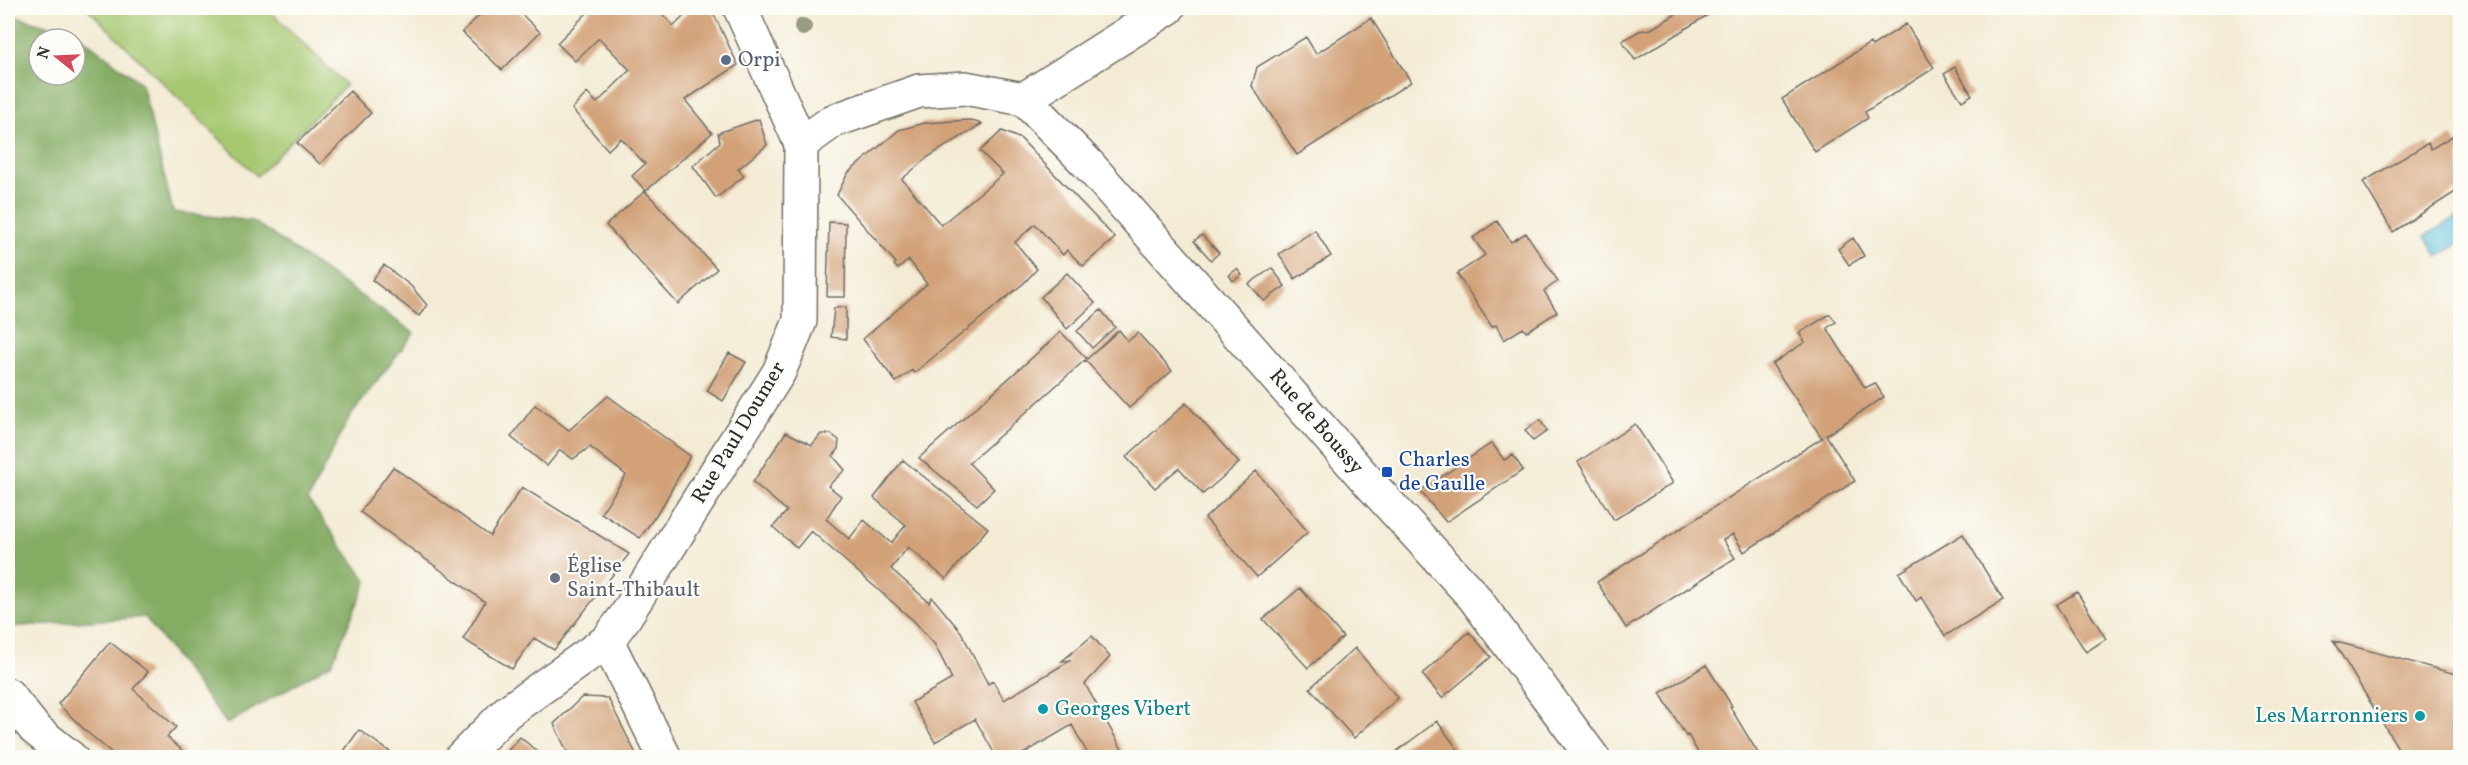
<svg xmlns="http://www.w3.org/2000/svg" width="2468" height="765" font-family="Vollkorn,serif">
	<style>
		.green { fill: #a6c871; stroke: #687a4e; stroke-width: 1.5 }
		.forest { fill: #84ac63; stroke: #586c47; stroke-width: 1.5; fill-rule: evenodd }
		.water { fill: #5cbfdb; stroke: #447583; stroke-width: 1.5 }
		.building { fill: #d2a178 }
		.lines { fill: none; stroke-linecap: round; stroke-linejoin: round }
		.street-casing { stroke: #716e66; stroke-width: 36 }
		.secondary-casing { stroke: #716e66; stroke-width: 36 }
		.street { stroke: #fff; stroke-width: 33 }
		.secondary { stroke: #fff; stroke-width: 33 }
		.tree { fill: #999b83 }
		.service-dot { fill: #5c6f8a; stroke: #fdfcf7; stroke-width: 2 }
		.transit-dot { fill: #1a4fb4; stroke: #fdfcf7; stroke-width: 2 }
		.worship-dot { fill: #6b7280; stroke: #fdfcf7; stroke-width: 2 }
		.culture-dot { fill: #0f9aa8; stroke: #fdfcf7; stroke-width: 2 }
		.labels { text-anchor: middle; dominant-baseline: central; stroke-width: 4.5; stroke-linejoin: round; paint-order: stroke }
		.service-label { font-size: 21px; fill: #4e5e75; stroke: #fdfcf7; text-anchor: start }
		.street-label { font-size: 21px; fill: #2b2b2b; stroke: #fdfcf7 }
		.transit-label { font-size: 21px; fill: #164399; stroke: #fdfcf7; text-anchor: start }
		.worship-label { font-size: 21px; fill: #5b616d; stroke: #fdfcf7; text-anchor: start }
		.culture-label { font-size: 21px; fill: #0d838f; stroke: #fdfcf7; text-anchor: start }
	</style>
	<rect width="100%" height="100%" fill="#fdfcf7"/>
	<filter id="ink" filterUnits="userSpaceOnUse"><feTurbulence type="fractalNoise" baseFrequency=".0167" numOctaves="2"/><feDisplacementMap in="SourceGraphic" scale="12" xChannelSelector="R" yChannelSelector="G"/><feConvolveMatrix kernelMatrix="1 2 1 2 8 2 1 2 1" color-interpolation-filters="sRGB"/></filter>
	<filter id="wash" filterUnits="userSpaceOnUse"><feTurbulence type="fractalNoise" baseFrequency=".008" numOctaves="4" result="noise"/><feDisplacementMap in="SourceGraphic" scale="24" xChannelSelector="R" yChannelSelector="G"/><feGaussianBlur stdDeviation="1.35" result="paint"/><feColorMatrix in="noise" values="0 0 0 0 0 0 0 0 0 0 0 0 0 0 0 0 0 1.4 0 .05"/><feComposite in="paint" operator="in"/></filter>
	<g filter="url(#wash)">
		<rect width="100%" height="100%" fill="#f3ebd4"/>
		<!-- green -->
		<path class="green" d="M87 8H267L346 85 257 176Z"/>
		<!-- forest -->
		<path class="forest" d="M8 14 77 34 142 84 173 212 253 221 414 333 349 418 308 500 367 581 332 663 227 724 145 617 8 627ZM39 39H75V75H39Z"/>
		<!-- water -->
		<path class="water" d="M2460 215V243L2438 257 2425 236Z"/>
		<g id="blocks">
			<!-- building -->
			<path class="building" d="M487 8H515L540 32 502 70 462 32Z
				M592 8H656L674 26 692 8H711L738 65 685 100 712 133 646 191 632 176 645 164 621 138 608 150 572 109 587 93 597 103 630 70 599 38 575 61 557 43Z
				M1675 8H1707L1711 13 1635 60 1622 41 1639 31 1651 29 1678 13Z
				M1371 18 1411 82 1297 155 1252 86 1257 67 1306 37 1316 54Z
				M1906 24 1934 68 1865 112 1868 118 1815 152 1782 99 1870 43 1872 46Z
				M1955 67 1972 95 1962 101 1944 74Z
				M350 91 371 113 320 164 297 143Z
				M759 119 767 145 738 169 744 176 716 198 693 166 720 142 718 133Z
				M969 120 982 124 928 157 902 179 941 225 1003 174 980 151 1002 131 1021 139 1115 238 1083 266 1067 250 1063 255 1035 224 1015 242 1037 269 1024 283 914 373 912 370 896 382 863 339 927 284 909 260 898 269 894 265 896 263 837 195 848 173 899 130 925 123Z
				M2452 136 2460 149V189L2393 232 2363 182 2428 143 2431 149Z
				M645 191 717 269 678 304 606 225Z
				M1497 221 1511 242 1526 233 1558 281 1544 291 1557 312 1526 332 1523 328 1504 340 1496 325 1492 327 1457 274 1485 255 1473 238Z
				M829 222 846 223 845 297H827Z
				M1315 230 1331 256 1295 279 1279 254Z
				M1202 235 1219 253 1211 260 1194 241Z
				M1853 238 1864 256 1849 265 1838 249Z
				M384 265 411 286 427 305 419 316 372 280Z
				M1272 268 1285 286 1264 301 1249 284Z
				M1237 269 1242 275 1233 281 1229 275Z
				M1067 273 1095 303 1067 329 1041 297Z
				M846 307V339L831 337 834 308Z
				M1101 310 1115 327 1092 348 1077 331Z
				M1830 314 1836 322 1827 328 1865 388 1875 383 1884 397 1826 435 1855 481 1744 552 1733 534 1723 540 1735 558 1626 628 1597 582 1822 438 1772 364 1805 342 1799 333Z
				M1119 330 1128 341 1138 333 1172 371 1129 408 1085 360 969 463 994 489 977 505 919 458 1061 332 1087 359Z
				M729 353 746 362 723 401 707 391Z
				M608 396 690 456 663 505 640 538 601 513 626 475 590 447 573 459 560 450 547 466 511 437 535 405 569 430Z
				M1186 403 1239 463 1203 494 1179 468 1155 488 1126 457Z
				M1540 420 1547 431 1533 441 1525 430Z
				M1635 424 1673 483 1614 520 1578 462Z
				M786 432 812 445 821 434H831L839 440 838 450 833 456 845 470 828 486 841 496 826 519 849 539 864 520 891 543 906 525 874 498 903 460 988 528 946 579 908 547 891 569 929 602 932 597 961 632 988 684 993 681 1004 700 1071 660 1062 661 1092 636 1110 657 1085 684 1127 758H1090L1072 725 1016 758H997L975 719 935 742 912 702 952 679 935 645 914 621 811 531 797 548 773 527 787 511 753 482Z
				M1492 443 1504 460 1513 455 1523 470 1446 522 1420 491Z
				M393 467 490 536 522 487 629 554 554 650 534 638 512 669 463 639 485 602 360 512Z
				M1256 471 1308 532 1257 577 1205 518Z
				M1963 534 2003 600 1945 636 1921 597 1916 601 1899 573Z
				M1300 588 1343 637 1308 668 1263 619Z
				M2077 592 2106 639 2086 652 2056 605Z
				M1469 632 1491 657 1442 698 1422 674Z
				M2333 641 2460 675V758H2404Z
				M110 642 148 672 133 689 176 727 167 737 184 752 180 758H118L88 733 58 704Z
				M1355 648 1398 698 1354 738 1310 688Z
				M1706 665 1732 706 1730 707 1761 758H1701L1688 735 1686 736 1660 693Z
				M582 697 608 698 638 758H570L554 724Z
				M1437 721 1464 758H1388Z
				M359 730 393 754 390 758H339Z
				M520 737 545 758H501Z"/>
		</g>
	</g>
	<g filter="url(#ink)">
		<use href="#blocks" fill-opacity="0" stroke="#716e66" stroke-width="1.5"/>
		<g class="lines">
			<defs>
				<path id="street" d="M607 641 665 758
					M8 695 35 729 71 758"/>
				<path id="secondary" d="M1024 99 1088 164 1365 478 1473 596 1593 758
					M1024 99 1168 8
					M801 144 833 121 919 91 965 88 1024 99
					M461 758 507 712 607 641 625 617 779 372 800 321 801 144 740 8"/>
			</defs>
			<!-- street casing -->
			<use href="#street" class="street-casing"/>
			<!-- secondary casing -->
			<use href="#secondary" class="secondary-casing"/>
			<!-- street -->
			<use href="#street" class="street"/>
			<!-- secondary -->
			<use href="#secondary" class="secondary"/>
		</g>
		<!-- trees -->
		<circle class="tree" cx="803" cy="27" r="9"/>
	</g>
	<!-- markers -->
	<circle class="service-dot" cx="726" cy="60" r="6"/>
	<rect class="transit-dot" x="1381" y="466" width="12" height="12" rx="3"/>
	<circle class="worship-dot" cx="555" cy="578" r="6"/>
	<g class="culture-dot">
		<circle cx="1043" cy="709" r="6"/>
		<circle cx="2420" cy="716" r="6"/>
	</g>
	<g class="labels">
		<!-- service labels -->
		<g class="service-label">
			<text x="738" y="60">Orpi</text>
		</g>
		<!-- street labels -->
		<g class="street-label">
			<text transform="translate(1316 422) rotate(49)">Rue de Boussy</text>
			<text transform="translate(739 433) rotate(-59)">Rue Paul Doumer</text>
		</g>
		<!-- transit labels -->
		<g class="transit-label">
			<text x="1399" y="460">Charles<tspan x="1399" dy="24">de Gaulle</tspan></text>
		</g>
		<!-- worship labels -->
		<g class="worship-label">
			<text x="567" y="566">Église<tspan x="567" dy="24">Saint-Thibault</tspan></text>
		</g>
		<!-- culture labels -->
		<g class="culture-label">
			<text x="1055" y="709">Georges Vibert</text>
			<text x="2408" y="716" text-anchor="end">Les Marronniers</text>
		</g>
	</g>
	<!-- margin -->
	<rect width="2468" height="765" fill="none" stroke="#fdfcf7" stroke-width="30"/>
	<!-- north arrow -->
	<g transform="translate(57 57) rotate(288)"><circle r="28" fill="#fdfcf7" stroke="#a9a8a5" stroke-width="1.5"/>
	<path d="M0-4.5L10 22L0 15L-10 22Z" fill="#d1495b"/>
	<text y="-9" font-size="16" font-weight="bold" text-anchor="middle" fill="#2b2b2b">N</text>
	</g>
</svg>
